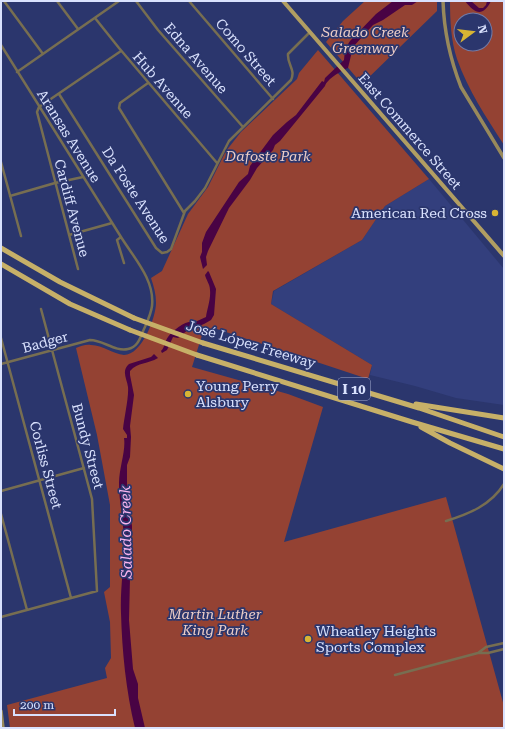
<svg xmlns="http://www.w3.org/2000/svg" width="505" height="729" font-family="'Roboto Serif',serif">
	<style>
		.built { fill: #333f7d }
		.green { fill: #944233; fill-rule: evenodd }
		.water { fill: #490344 }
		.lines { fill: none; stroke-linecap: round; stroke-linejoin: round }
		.minor { stroke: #776e51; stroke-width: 2.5 }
		.secondary { stroke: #98895b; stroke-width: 3.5 }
		.primary { stroke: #b19e62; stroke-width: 4 }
		.motorway { stroke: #c7b068; stroke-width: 5 }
		.motorway-bridge { stroke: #c7b068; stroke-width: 5 }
		.poi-dot { fill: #d8b434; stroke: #2b366d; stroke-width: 1.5 }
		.labels { text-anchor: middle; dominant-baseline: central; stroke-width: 3.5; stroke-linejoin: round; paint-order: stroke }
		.shield { fill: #2b366d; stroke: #a5aed2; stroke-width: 1 }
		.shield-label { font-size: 13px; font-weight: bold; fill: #d9e1fd }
		.park-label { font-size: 14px; font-style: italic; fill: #edcec7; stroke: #2b366d }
		.street-label { font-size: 14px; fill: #d9e1fd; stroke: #2b366d }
		.poi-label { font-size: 14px; fill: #d9e1fd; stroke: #2b366d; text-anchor: start }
		.water-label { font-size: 15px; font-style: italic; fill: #f9b4ee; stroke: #2b366d }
	</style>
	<rect width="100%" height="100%" fill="#2b366d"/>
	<!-- built -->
	<path class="built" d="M429 179 504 269V405L456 398 415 386 370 375 372 365 271 304 274 291 362 240 385 206Z"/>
	<!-- green -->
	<path class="green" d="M365 1H437V11L362 84 326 42 343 21Z
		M450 1H504V145C486 117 468 90 457 59 451 41 450 20 450 1ZM461 20H485V44H461Z
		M318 50 429 179 385 206 362 240 273 291 271 304 372 365 368 379 214 328 203 332 192 367 288 394 323 407 284 542 446 497 504 706V728H10L7 705 107 678 105 668 111 658 110 622 104 592 110 587V505L97 435 76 348C81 346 86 344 91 345 103 345 113 354 124 355 142 355 156 317 156 303 156 294 154 287 151 278L162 271 188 214 208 187 226 151 241 132 297 79 299 73Z"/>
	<!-- water -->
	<path class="water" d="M393 1H418L412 5H405L383 20 373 25 353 47 348 68C341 71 327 79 325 86L280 141 275 145 273 150 257 168 250 180 229 208 208 251 206 257 207 265 203 269 200 257 202 252V243L206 232 239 182 248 174 250 166 273 135 287 122 296 115 322 81 324 82 325 78 344 60 345 49 350 41 376 14Z
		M465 1H471L479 8H483L486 5 487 1H491C483 17 475 14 465 1Z
		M208 271 209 272 216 289 214 315 211 320 204 324 199 326 194 325 178 338 173 337 167 350 162 353 161 351C165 347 165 341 168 337 173 330 187 319 195 322L206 317C207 309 211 299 210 290 210 284 206 280 205 275Z
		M154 354 158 358C148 364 138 362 130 371V375L134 395 130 426 131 437 130 457 127 465V495L132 526V553L130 578 129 620 133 669 138 684V698L145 728H135C126 691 122 651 121 613 120 590 124 567 124 543 124 523 119 503 119 483 119 468 126 451 124 438H127V435L123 429C124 418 129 397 128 387 127 379 121 371 129 364L151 357Z"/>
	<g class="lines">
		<!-- minor -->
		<path class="minor" d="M4 1 43 54
			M57 1 78 29
			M136 1 158 30 243 127
			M189 1 273 99
			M95 18 119 48 217 163
			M1 45 121 237
			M17 72 119 1
			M148 83 120 103 119 108 184 213
			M59 94 156 248 162 253 167 252 171 249 185 211 195 201 205 188 229 141 291 80C296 70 287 64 288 54L310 32
			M1 162 21 236
			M10 196 55 183 83 177
			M69 235 112 223
			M78 269 37 112 39 107 121 51
			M1 338 71 598
			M1 364 90 340C103 340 115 352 128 349 138 347 140 338 144 329 147 322 151 314 152 306 155 280 134 258 121 237L117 240 124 263
			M1 491 84 468
			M1 514 27 610
			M446 521C469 514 491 505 504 484
			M1 617 97 591 92 499 41 309
			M478 653H488L504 649
			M395 675 478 653 486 647 504 643"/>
		<!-- secondary -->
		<path class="secondary" d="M443 1C444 32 450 59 461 87L504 158
			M1 711 3 728"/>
		<!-- primary -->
		<path class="primary" d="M283 1 504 256"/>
		<!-- motorway -->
		<path class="motorway" d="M1 248 60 282 134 318
			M1 264 70 304 130 330
			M203 343 419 408 504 437
			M197 355 412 422 504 449
			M416 404 504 418
			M421 427 450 443 504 469"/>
		<!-- motorway-bridge -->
		<path class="motorway-bridge" d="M134 318 203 343
			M130 330 197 355"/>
	</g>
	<!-- markers -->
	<g class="poi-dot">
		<circle cx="495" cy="213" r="4"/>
		<circle cx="188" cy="394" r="4"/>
		<circle cx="308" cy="639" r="4"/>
	</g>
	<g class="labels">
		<!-- shield labels -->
		<rect class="shield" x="338" y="378" width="32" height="22" rx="3"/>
		<g class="shield-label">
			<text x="354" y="389">I 10</text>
		</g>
		<!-- park labels -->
		<g class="park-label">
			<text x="365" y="32">Salado Creek<tspan x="365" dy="16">Greenway</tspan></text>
			<text x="268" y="156">Dafoste Park</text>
			<text x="215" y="614">Martin Luther<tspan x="215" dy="16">King Park</tspan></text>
		</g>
		<!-- street labels -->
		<g class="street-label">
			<text transform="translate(246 52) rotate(49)">Como Street</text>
			<text transform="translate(196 58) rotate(49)">Edna Avenue</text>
			<text transform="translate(163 85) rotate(49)">Hub Avenue</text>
			<text transform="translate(410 131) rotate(49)">East Commerce Street</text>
			<text transform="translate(69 136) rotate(58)">Aransas Avenue</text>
			<text transform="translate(136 195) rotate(57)">Da Foste Avenue</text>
			<text transform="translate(72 208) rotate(75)">Cardiff Avenue</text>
			<text transform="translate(45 342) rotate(-15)">Badger</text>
			<text transform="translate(251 344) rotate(17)">José López Freeway</text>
			<text transform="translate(88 446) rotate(75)">Bundy Street</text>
			<text transform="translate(46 465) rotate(75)">Corliss Street</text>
		</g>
		<!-- poi labels -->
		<g class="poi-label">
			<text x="487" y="213" text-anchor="end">American Red Cross</text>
			<text x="196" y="386">Young Perry<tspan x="196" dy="16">Alsbury</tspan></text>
			<text x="316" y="631">Wheatley Heights<tspan x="316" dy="16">Sports Complex</tspan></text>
		</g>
		<!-- water labels -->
		<g class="water-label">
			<text transform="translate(126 532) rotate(-91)">Salado Creek</text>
		</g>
	</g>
	<!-- border -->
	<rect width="505" height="729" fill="none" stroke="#d9e1fd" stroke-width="4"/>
	<!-- north arrow -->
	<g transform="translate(473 32) rotate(75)"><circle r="19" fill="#2b366d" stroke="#717aa7"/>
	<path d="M0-3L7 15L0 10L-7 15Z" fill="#d8b434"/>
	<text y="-6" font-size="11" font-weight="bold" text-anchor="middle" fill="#d9e1fd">N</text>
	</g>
	<!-- scale -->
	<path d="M14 709v6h101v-6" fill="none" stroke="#d9e1fd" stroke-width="2"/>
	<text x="20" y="709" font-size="12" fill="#d9e1fd" stroke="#2b366d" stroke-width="3" paint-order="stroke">200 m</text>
</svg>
